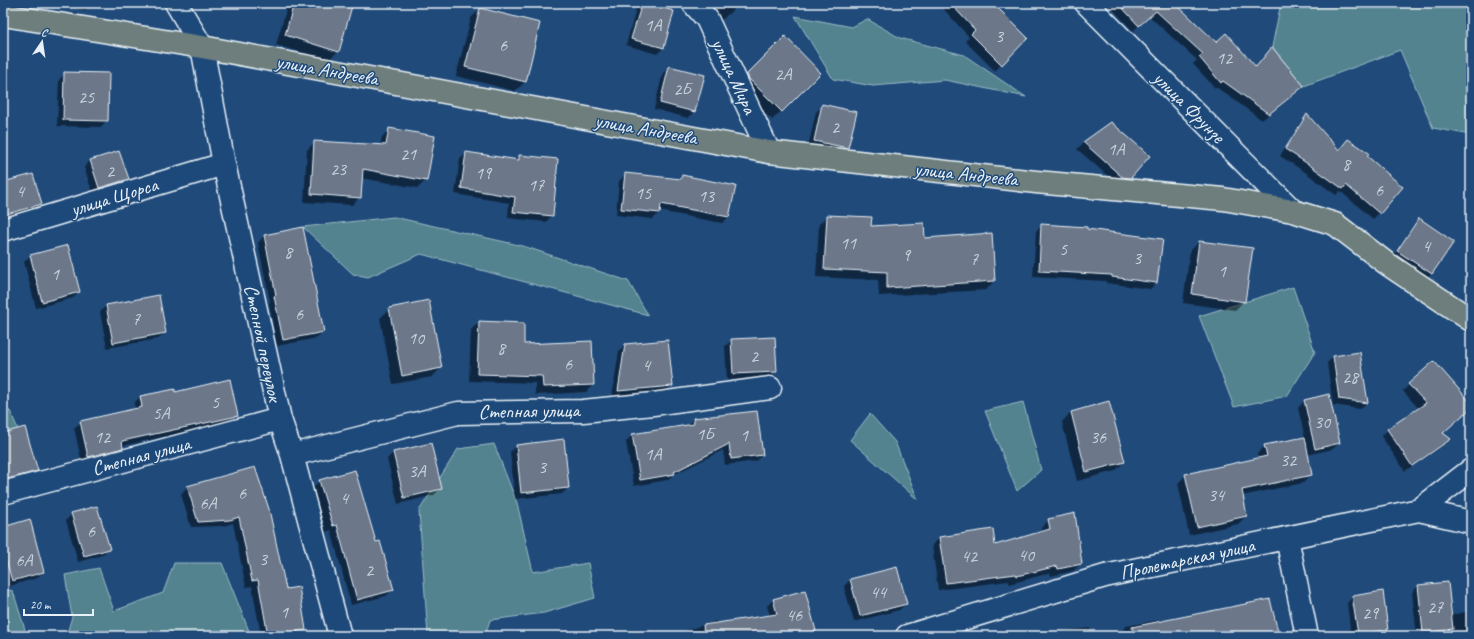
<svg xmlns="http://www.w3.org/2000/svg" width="1474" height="639" font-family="Caveat,sans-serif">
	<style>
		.green { fill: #52838f; stroke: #9dbac4 }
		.shadow { fill: #0007 }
		.building { fill: #6c788a; stroke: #e8f1f8 }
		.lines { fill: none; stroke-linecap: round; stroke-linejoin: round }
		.street-casing { stroke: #e8f1f8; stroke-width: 25 }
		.primary-casing { stroke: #e8f1f8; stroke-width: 25 }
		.street { stroke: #1f4a7a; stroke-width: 22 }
		.primary { stroke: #6d7e7c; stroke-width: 22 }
		.labels { text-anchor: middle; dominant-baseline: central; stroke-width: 3; stroke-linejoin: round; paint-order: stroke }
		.number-label { font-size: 18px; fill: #c9d3dc }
		.street-label { font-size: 20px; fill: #e8f1f8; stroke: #1f4a7a }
	</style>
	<rect width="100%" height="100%" fill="#1f4a7a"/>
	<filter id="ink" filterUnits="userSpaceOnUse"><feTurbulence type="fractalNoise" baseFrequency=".025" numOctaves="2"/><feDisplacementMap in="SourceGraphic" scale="8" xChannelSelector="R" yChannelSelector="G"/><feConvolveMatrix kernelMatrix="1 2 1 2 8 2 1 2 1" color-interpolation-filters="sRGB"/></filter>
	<g filter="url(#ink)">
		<!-- green -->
		<path class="green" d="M1281 3H1471V135L1433 128 1400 50 1304 86 1272 47Z
			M795 16 852 27 867 19 900 38 964 55 1026 97 945 80 873 86 833 79Z
			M394 217 523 246 628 281 648 315 421 254 368 277 353 274 303 227Z
			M1293 287 1315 352 1287 396 1234 407 1199 316Z
			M1023 402 1041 470 1017 491 985 411Z
			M3 410 10 411 18 429 3 440Z
			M870 414 895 442 918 500 850 440Z
			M494 444 517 503 533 572 588 563 595 598 544 613 490 620 485 636H428L419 511 458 449Z
			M174 563H222L251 636H66L72 617 65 575 99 568 114 611 163 593Z
			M3 589 13 591 27 636H3Z"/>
		<!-- shadow -->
		<path class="shadow" d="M50 3H92L85 10Z
			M288 3H338V51L329 60 276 45Z
			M642 3 663 48 657 54 626 45 636 9Z
			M698 3H741L717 24Z
			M938 3H991L1027 38 995 71 965 41 969 37Z
			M1107 3H1173L1216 43 1256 68 1272 48 1297 92 1262 120 1216 87 1215 88 1193 64 1197 60 1149 16 1133 31Z
			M480 9 525 82 515 91 456 76 471 18Z
			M785 38 820 73 772 120 740 88 738 85Z
			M670 67 694 112 688 118 654 109 663 73Z
			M65 73 107 120 101 127 57 126 59 80Z
			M823 106 847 148 841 154 808 147 816 112Z
			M1307 116 1338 151 1348 140 1365 156 1379 213 1373 219 1340 191 1336 195 1302 170 1280 156 1301 122Z
			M1111 124 1131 177 1124 184 1116 183 1077 149 1083 143Z
			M390 129 426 180 418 188 361 178 360 197 352 205 304 202 307 150 315 142 380 146 382 137Z
			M467 153 515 160 520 156 552 215 546 222 508 218 509 203 455 194 460 159Z
			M90 161 128 179 121 185 93 194 84 167Z
			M626 174 679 180 682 176 729 217 722 223 659 211V213L653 219 616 215 619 181Z
			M3 183 40 204 34 210 3 219Z
			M827 216 924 239 991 235 994 281 986 290 879 296 878 280 816 277 819 224Z
			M1419 220 1453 242 1431 274 1425 280 1392 258 1413 226Z
			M1042 225 1086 230 1156 283 1150 289 1106 283V281L1033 277 1036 231Z
			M303 228 323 331 317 338 277 346 269 303 270 301 258 243 264 236Z
			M1199 242 1244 301 1235 310 1183 303 1190 251Z
			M30 256 79 292 73 298 36 308 24 262Z
			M106 306 164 333 158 339 107 348 100 312Z
			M390 309 441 368 432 377 393 384 380 318Z
			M479 322 523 324V345L593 385 586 392 535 395V383L469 381 471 330Z
			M732 340 776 372 769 378 727 380 725 346Z
			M625 345 672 385 665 392 612 397 619 351Z
			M1333 357 1367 402 1360 409 1333 405 1327 363Z
			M1409 385 1471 405V407L1442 433 1450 439 1444 445 1405 471 1381 436 1388 430 1419 409 1403 391Z
			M174 390V393L237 416 231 422 122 446V448L116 454 82 463 74 428 81 422 135 410 134 403 140 397Z
			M1328 396 1339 443 1333 449 1307 455 1311 475 1303 483 1242 496 1246 516 1238 524 1189 535 1178 483 1186 475 1258 459 1257 454 1265 446 1305 438 1298 408 1304 401Z
			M1071 412 1124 462 1115 471 1077 481 1062 422Z
			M693 419 762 455 756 461 725 465 723 450 673 475 667 480 634 486 626 442 632 435 687 426Z
			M3 434 36 471 30 477 3 484Z
			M516 446 568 488 562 494 515 499 510 452Z
			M393 453 440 489 434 495 398 504 387 459Z
			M254 468 285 590 305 630 299 636H261L252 586 246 587 233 523 223 526 191 527 181 494 187 487Z
			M320 481 376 544 392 590 386 596 351 605 331 530 326 532 313 487Z
			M72 514 109 549 102 555 78 562 66 520Z
			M1049 520 1081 564 1073 571 1051 576 1050 573 1009 584V581L938 590 932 545 940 538 994 546 1042 533 1041 528Z
			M3 528 43 572 37 578 6 587 3 577Z
			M850 580 906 604 899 610 854 622 844 586Z
			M1418 586 1450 615 1471 611V636H1469L1468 633 1441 636H1417L1412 593Z
			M804 591 814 630 809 636H669L716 621 717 624 770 616 767 606 773 600Z
			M1353 597 1387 629 1381 636H1351L1347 603Z
			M1159 620V623L1278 636H1120V633L1126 626Z
			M1090 628 1091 636H1044L1047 633Z
			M657 630 659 636H637Z
			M563 632 564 636H542Z"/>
		<!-- building -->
		<path class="building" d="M294 3H341L352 6 339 52 285 35Z
			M642 3H647L674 11 664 48 631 39Z
			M950 3H993L1028 38 1002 65 971 34 975 30Z
			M1118 3H1175L1216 42 1226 33 1256 67 1272 47 1304 86 1269 114 1223 81 1221 83 1199 57 1203 54 1156 11 1139 26Z
			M480 8 540 23 526 82 465 67Z
			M785 36 821 73 782 112 749 79 747 74Z
			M669 66 705 75 695 112 660 103Z
			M64 72 109 73 108 121 63 120Z
			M822 104 857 112 848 148 814 141Z
			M1307 114 1339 150 1348 139 1369 153 1367 156 1403 187 1380 214 1346 185 1343 189 1308 164 1285 149Z
			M1111 122 1150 156 1131 178 1122 177 1083 142Z
			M389 128 435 136 427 181 363 169 361 198 311 194 314 141 386 145Z
			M119 151 129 179 99 188 90 160Z
			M466 152 519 160V155L558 159 553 216 513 212 515 197 461 188Z
			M625 173 681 179 682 175 736 186 729 217 661 204 660 213 621 209Z
			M33 174 42 204 7 214 3 200V182Z
			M827 215 872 217 871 226 924 223 925 238 992 233 995 281 887 288V272L824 269Z
			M1419 218 1454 242 1432 274 1397 251Z
			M1041 224 1087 227V229L1163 239 1157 283 1112 277V275L1039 271Z
			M303 227 324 332 283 340 274 296 276 295 264 235Z
			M1199 241 1253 248 1245 302 1192 294Z
			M68 245 80 292 42 302 30 255Z
			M159 295 166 333 113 343 106 305Z
			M429 300 442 368 402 376 389 308Z
			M479 321 524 323V344L592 341 594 385 543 387 542 376 477 374Z
			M775 337 777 372 733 374 731 339Z
			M668 340 673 386 618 391 625 344Z
			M1360 352 1368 403 1339 399 1333 356Z
			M1434 361 1471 403V408L1443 433 1451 439 1412 466 1387 429 1426 403 1408 384Z
			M230 379 238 416 122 441 123 448 88 457 80 421 142 407 140 396 175 389V392Z
			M1329 394 1340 443 1315 449 1304 400Z
			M1109 401 1125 462 1086 472 1071 412Z
			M757 411 763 455 731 459 729 444 674 472 675 474 640 480 632 434 694 424 693 418Z
			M25 427 38 471 3 480V433Z
			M1305 437 1312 475 1242 490 1247 516 1197 527 1185 474 1267 456 1264 445Z
			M564 439 569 488 521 493 516 445Z
			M431 443 442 489 404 498 393 452Z
			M255 467 269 509 286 589 299 587 306 630 268 636 258 580 252 581 239 517 230 520 198 522 187 486Z
			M355 470 376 542 380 541 394 590 357 600 337 525 333 526 319 480Z
			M97 506 110 549 84 556 71 513Z
			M1075 513 1082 564 1058 569 1057 566 1017 576 1016 574 946 583 939 537 993 529 995 545 1050 529 1048 519Z
			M30 519 44 572 12 581 3 549V527Z
			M897 567 907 604 860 616 850 579Z
			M1448 582 1453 629 1423 633 1418 585Z
			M805 590 816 631 795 636H704L703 625 777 614 773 599Z
			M1383 591 1388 630 1358 634 1352 596Z
			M1270 599 1279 636H1133L1132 627Z"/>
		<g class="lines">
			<defs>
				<path id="street" d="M176 3 202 47 224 164 280 419 292 455 340 636
					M693 3 707 19 769 152
					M1086 3 1293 211
					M3 230 224 164
					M292 455 458 413 583 411 653 404 770 388
					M3 493 280 419
					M1419 510 1471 470
					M1287 538 1307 636
					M907 636 1105 576 1419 510 1471 522"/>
				<path id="primary" d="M3 15 202 47 769 152 1036 182 1223 199 1293 211 1335 224 1386 263 1471 320"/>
			</defs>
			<!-- street casing -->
			<use href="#street" class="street-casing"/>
			<!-- primary casing -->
			<use href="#primary" class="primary-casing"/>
			<!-- street -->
			<use href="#street" class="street"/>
			<!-- primary -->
			<use href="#primary" class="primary"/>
		</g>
	</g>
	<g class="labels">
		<!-- number labels -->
		<g class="number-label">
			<text x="653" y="25">1А</text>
			<text x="999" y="36">3</text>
			<text x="503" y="45">6</text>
			<text x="1224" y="58">12</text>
			<text x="783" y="74">2А</text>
			<text x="682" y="89">2Б</text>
			<text x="86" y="97">25</text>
			<text x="835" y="127">2</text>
			<text x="1116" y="149">1А</text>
			<text x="408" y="154">21</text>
			<text x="1346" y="164">8</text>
			<text x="338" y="169">23</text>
			<text x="110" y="171">2</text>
			<text x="483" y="173">19</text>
			<text x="536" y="185">17</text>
			<text x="1379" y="190">6</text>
			<text x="20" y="191">4</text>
			<text x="643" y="193">15</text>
			<text x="706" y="196">13</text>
			<text x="848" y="243">11</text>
			<text x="1426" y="246">4</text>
			<text x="1063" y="249">5</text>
			<text x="288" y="252">8</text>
			<text x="906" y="255">9</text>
			<text x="1137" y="258">3</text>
			<text x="974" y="259">7</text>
			<text x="1222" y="271">1</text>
			<text x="55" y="274">1</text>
			<text x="299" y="314">6</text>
			<text x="136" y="319">7</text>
			<text x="416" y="338">10</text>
			<text x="501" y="348">8</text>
			<text x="754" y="356">2</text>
			<text x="568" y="364">6</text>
			<text x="646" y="365">4</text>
			<text x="1350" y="377">28</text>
			<text x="215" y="402">5</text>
			<text x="161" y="413">5А</text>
			<text x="1322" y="422">30</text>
			<text x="705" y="434">1Б</text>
			<text x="744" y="435">1</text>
			<text x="102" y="437">12</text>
			<text x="1098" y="437">36</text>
			<text x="653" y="454">1А</text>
			<text x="1288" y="460">32</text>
			<text x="542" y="467">3</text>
			<text x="417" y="471">3А</text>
			<text x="242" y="493">6</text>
			<text x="1216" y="495">34</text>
			<text x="344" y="498">4</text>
			<text x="208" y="503">6А</text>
			<text x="91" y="531">6</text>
			<text x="1026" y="555">40</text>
			<text x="969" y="556">42</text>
			<text x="263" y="559">3</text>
			<text x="24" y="560">6А</text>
			<text x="369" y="570">2</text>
			<text x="878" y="592">44</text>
			<text x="1435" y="607">27</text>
			<text x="284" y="612">1</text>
			<text x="1370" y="613">29</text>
			<text x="794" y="615">46</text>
		</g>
		<!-- street labels -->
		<g class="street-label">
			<text transform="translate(327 70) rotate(10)">улица Андреева</text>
			<text transform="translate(734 76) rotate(65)">улица Мира</text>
			<text transform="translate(1189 107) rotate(45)">улица Фрунзе</text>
			<text transform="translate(646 129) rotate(10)">улица Андреева</text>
			<text transform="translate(966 174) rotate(6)">улица Андреева</text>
			<text transform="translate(114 197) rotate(-17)">улица Щорса</text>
			<text transform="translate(263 343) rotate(78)">Степной переулок</text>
			<text transform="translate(529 411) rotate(-1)">Степная улица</text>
			<text transform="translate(141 456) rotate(-15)">Степная улица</text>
			<text transform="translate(1187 559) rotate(-12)">Пролетарская улица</text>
		</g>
	</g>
	<!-- margin -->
	<rect width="1474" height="639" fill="none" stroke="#1f4a7a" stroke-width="16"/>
	<rect x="8" y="8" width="1458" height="623" fill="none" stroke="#e8f1f8" stroke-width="1.5" filter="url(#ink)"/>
	<!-- north arrow -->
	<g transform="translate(42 42) rotate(13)" stroke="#1f4a7a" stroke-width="3" paint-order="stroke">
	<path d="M0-3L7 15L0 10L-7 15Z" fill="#e8f1f8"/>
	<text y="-6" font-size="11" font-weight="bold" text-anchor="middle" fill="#e8f1f8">С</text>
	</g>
	<!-- scale -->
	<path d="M24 609v6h69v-6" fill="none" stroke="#e8f1f8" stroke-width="2"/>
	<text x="30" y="609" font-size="12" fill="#e8f1f8" stroke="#1f4a7a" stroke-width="3" paint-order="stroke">20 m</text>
</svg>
